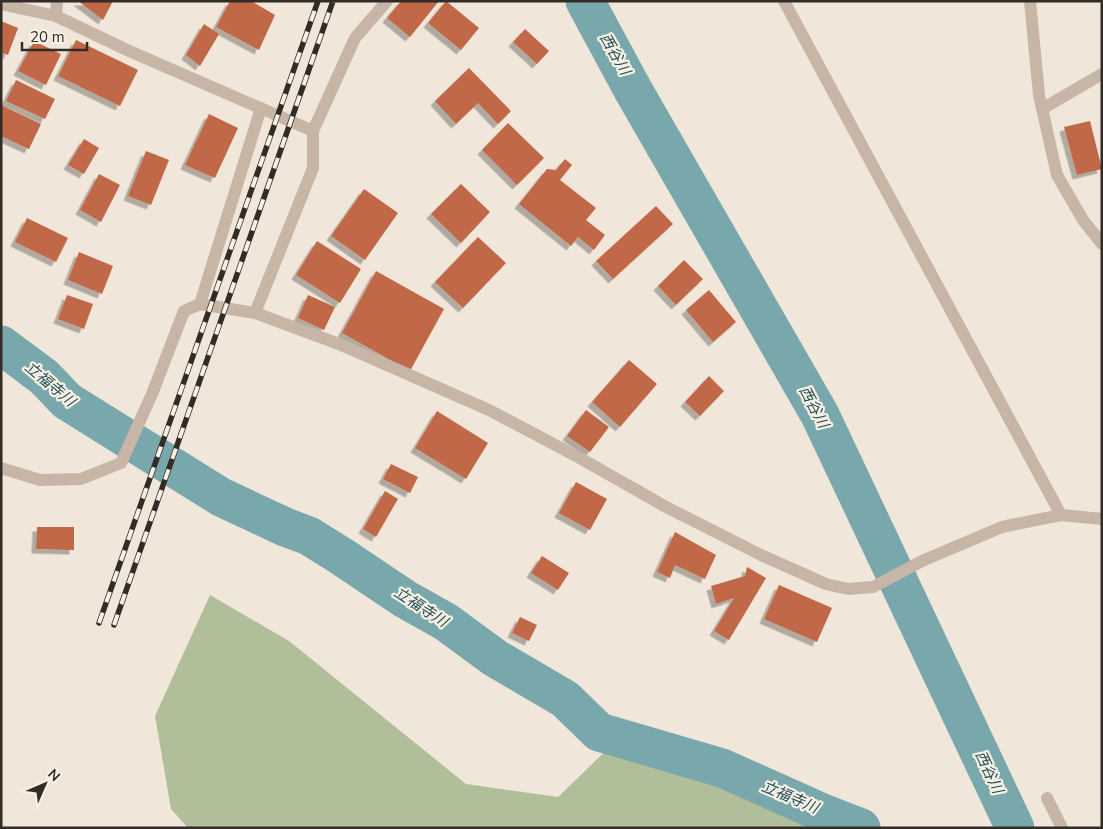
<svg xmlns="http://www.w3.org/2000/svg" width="1103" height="829" font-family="'Nunito Sans','Noto Sans JP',sans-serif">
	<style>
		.green { fill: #b1be9a }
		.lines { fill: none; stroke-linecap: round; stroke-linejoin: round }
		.river { stroke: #79a8ac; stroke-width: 39 }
		.building { fill: #c06746; filter: url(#shadow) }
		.minor { stroke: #c7b6a6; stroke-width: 12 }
		.tertiary { stroke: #c7b6a6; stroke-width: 12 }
		.rail-casing { stroke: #332b26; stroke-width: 5.5 }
		.rail { stroke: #f8f0e5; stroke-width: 4; stroke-dasharray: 11; stroke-linecap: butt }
		.labels { text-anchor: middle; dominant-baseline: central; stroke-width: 4.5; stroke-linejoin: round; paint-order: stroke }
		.water-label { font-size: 15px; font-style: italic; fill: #1e4e53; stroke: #f8f0e5 }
	</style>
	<defs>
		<filter id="shadow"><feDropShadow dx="-4.5" dy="4.5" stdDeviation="0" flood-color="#0004"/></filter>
	</defs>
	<rect width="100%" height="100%" fill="#f0e6d9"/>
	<!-- green -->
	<path class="green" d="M210 595 289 641 466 784 558 797 617 740 727 780 769 802 826 828H188L171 809 155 716Z"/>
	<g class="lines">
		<!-- river -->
		<path class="river" d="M585 1 633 90 820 415 1015 828
			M1 345 44 377 67 401 221 497 285 527 309 536 341 556 405 599 446 622 495 658 565 699 599 732 722 768 825 814 861 828"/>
	</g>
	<!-- building -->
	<path class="building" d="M78 1H113L103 20Z
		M230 1H251L275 15 259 50 216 27Z
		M401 1H439L410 37 387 18Z
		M446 1 479 28 461 50 428 23Z
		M1 21 18 28 8 55 1 52Z
		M204 24 219 34 200 66 186 55Z
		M525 29 549 51 537 64 513 42Z
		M76 40 138 70 120 106 58 76Z
		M34 41 61 54 46 85 18 71Z
		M469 68 511 111 498 124 478 103 456 124 435 101Z
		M16 80 55 99 45 119 6 101Z
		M1 105 41 124 29 149 1 136Z
		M209 114 238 128 215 178 185 165Z
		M1090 121 1102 169 1077 175 1064 127Z
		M508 123 544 158 517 185 482 150Z
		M84 139 99 148 84 174 68 165Z
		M146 151 169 160 151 205 128 196Z
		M565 159 572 165 560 180 596 208 586 220 605 235 594 250 578 237 571 246 519 204 547 169 556 170Z
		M99 174 120 185 101 222 80 210Z
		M461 184 490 212 461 243 431 214Z
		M364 189 398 213 365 260 331 236Z
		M656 206 673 224 613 279 596 261Z
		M27 218 68 238 56 262 15 242Z
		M478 237 506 263 463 308 435 282Z
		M317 241 361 269 340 303 296 275Z
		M79 252 113 266 102 294 68 280Z
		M684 260 703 279 676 305 658 286Z
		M376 271 444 309 410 371 342 333Z
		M709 290 736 322 713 342 686 310Z
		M67 295 93 304 84 329 58 319Z
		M308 295 335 307 324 330 298 318Z
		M629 360 657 384 620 427 592 402Z
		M709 376 724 391 700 416 685 402Z
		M586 410 609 427 590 452 567 436Z
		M437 411 488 443 466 479 415 448Z
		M391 464 418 477 410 493 383 479Z
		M576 482 607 499 590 530 559 513Z
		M385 491 398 499 376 537 363 529Z
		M37 527H74V550L36 549Z
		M675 532 716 555 705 579 675 565 670 578 657 572Z
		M542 556 569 573 558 590 531 573Z
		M747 567 766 578 729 640 714 631 734 598 716 604 711 586 745 576Z
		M779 585 832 608 817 642 764 619Z
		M520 617 537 625 529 641 512 633Z"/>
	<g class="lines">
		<!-- minor -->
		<path class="minor" d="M784 1 1061 515
			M1 4 56 16
			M1042 109 1102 74
			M255 313 313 168V131L355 38 387 1
			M1047 798 1062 828"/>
		<!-- tertiary -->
		<path class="tertiary" d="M57 1 56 16 127 50 313 131
			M1030 1 1039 95 1057 175 1083 220 1102 244
			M200 304 261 108
			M1 468 40 480 81 479 121 463 152 394 184 311 200 304 255 313 339 344 489 410 578 457 668 508 761 555 826 584 848 589 873 587 922 561 1002 527 1061 515 1102 519"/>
		<defs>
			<path id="rail" d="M99 623 318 1
				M114 625 333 1"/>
		</defs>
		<!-- rail casing -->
		<use href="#rail" class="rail-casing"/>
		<!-- rail -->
		<use href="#rail" class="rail"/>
	</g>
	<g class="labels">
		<!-- water labels -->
		<g class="water-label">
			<text transform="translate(615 54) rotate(60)">西谷川</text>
			<text transform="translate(50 384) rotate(40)">立福寺川</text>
			<text transform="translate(814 407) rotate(62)">西谷川</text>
			<text transform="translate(421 607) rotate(33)">立福寺川</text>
			<text transform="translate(989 772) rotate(65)">西谷川</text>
			<text transform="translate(790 797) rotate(23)">立福寺川</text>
		</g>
	</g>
	<!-- border -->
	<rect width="1103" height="829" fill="none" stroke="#332b26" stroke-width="5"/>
	<!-- north arrow -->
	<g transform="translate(45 784) rotate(45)" stroke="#f8f0e5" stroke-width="4" paint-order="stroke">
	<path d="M0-4L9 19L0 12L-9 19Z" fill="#332b26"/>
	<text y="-8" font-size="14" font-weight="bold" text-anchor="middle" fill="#332b26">N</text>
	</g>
	<!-- scale -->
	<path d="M22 42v8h65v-8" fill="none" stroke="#332b26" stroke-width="2.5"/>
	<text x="30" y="42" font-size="15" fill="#332b26" stroke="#f8f0e5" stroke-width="4" paint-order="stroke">20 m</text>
</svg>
